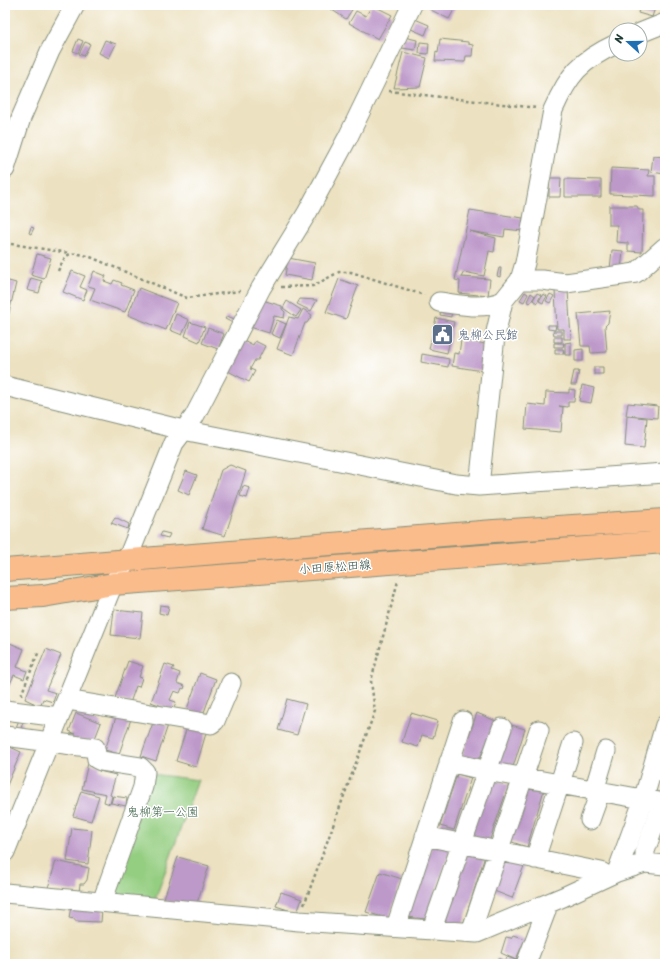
<svg xmlns="http://www.w3.org/2000/svg" width="670" height="969" font-family="Sriracha,'Klee One',sans-serif">
	<style>
		.green { fill: #94ce81; stroke: #5a865a }
		.building { fill: #bd99ca }
		.lines { fill: none; stroke-linecap: round; stroke-linejoin: round }
		.minor-casing { stroke: #868f7a; stroke-width: 21 }
		.major-casing { stroke: #868f7a; stroke-width: 24 }
		.path { stroke: #868f7a; stroke-width: 2.5; stroke-dasharray: 3 3; stroke-linecap: butt }
		.minor { stroke: #fff; stroke-width: 19 }
		.major { stroke: #fabc8b; stroke-width: 22 }
		.labels { text-anchor: middle; dominant-baseline: central; stroke-width: 3; stroke-linejoin: round; paint-order: stroke }
		.service-label { font-size: 12px; fill: #4e5e75; stroke: #fff; text-anchor: start }
		.street-label { font-size: 12px; fill: #1f3d34; stroke: #fff }
		.park-label { font-size: 12px; fill: #3c6147; stroke: #fff }
	</style>
	<rect width="100%" height="100%" fill="#fff"/>
	<filter id="ink" filterUnits="userSpaceOnUse"><feTurbulence type="fractalNoise" baseFrequency=".025" numOctaves="2"/><feDisplacementMap in="SourceGraphic" scale="8" xChannelSelector="R" yChannelSelector="G"/><feConvolveMatrix kernelMatrix="1 2 1 2 8 2 1 2 1" color-interpolation-filters="sRGB"/></filter>
	<filter id="wash" filterUnits="userSpaceOnUse"><feTurbulence type="fractalNoise" baseFrequency=".012" numOctaves="4" result="noise"/><feDisplacementMap in="SourceGraphic" scale="16" xChannelSelector="R" yChannelSelector="G"/><feGaussianBlur stdDeviation="0.9" result="paint"/><feColorMatrix in="noise" values="0 0 0 0 0 0 0 0 0 0 0 0 0 0 0 0 0 1.4 0 .05"/><feComposite in="paint" operator="in"/></filter>
	<g filter="url(#wash)">
		<rect width="100%" height="100%" fill="#ece1c0"/>
		<!-- green -->
		<path class="green" d="M152 774 198 780 155 900 109 897Z"/>
		<g id="blocks">
			<!-- building -->
			<path class="building" d="M332 5H355L346 19 329 8Z
				M372 5 392 15 378 39 349 23 356 11 366 16Z
				M431 5H440L446 8 447 5 456 6 449 19 429 9Z
				M641 5H656L652 17 638 13Z
				M415 19 429 25 425 35 411 29Z
				M404 37 417 40 415 50 402 48Z
				M78 39 83 41 78 53 73 51Z
				M440 39 468 42V44L473 45 472 56H466L465 62 435 61 436 52 438 53Z
				M105 40 116 44 109 58 99 53Z
				M85 42 90 44 84 56 79 54Z
				M420 42 429 43 428 54 419 53Z
				M403 52 427 58 420 87 394 88Z
				M653 156 665 157V174L651 172Z
				M611 168 649 170 648 176H655V196L610 194Z
				M549 178H561L560 197H549Z
				M565 179 601 180V197H565Z
				M609 206H637L639 210H643L642 252 628 251V243L616 242 617 225H609Z
				M470 210 523 218V231L505 229 504 237 469 231 496 238 494 252 489 251 484 276 464 272 461 277 490 279 488 296 459 293 460 281 455 280Z
				M31 227 34 228 31 234 29 233Z
				M612 250 623 251 621 270 610 269Z
				M37 254 51 258 44 279 31 275Z
				M288 258 315 263 312 280 285 275Z
				M499 268H501L500 277 497 276Z
				M72 271 85 276 80 287 87 290 83 300 63 292Z
				M94 271 106 276 104 281 112 284 114 280 122 283 121 285 134 290 125 312 90 300 95 288 88 286Z
				M31 278 42 281 39 293 27 290Z
				M339 279 358 286 346 319 326 312Z
				M5 280 16 283 7 321 5 320Z
				M139 288 177 303 166 330 128 315Z
				M568 290 571 339H564V329H557L555 291Z
				M525 292 528 294 524 302 520 300Z
				M531 293 535 296 530 303 527 301Z
				M537 293 541 295 537 303 533 300Z
				M543 294 547 296 543 303 539 301Z
				M550 294 554 296 550 303 546 301Z
				M259 299 282 306V309L285 312 284 318 274 316 269 333 250 327Z
				M300 299 317 300 311 311 297 304Z
				M287 301 301 310 296 317 283 308Z
				M441 308 452 310 451 317 440 315Z
				M303 309 312 315 307 323H305L293 355 277 349 289 317 298 319Z
				M610 311 608 323 605 326 607 352 591 353 590 346H581L578 314Z
				M176 314 189 320 182 335 170 330Z
				M227 316 237 320 235 324 225 319Z
				M436 318 454 322 447 353 429 349Z
				M277 320 286 324 280 338 271 334Z
				M190 322 205 327 199 342 185 336Z
				M548 325H556L555 330 548 329Z
				M208 328 224 334 218 349 202 343Z
				M553 331H562V335H554Z
				M238 337 253 345 255 341 265 346 258 360H255L250 369 255 371 249 382 228 371Z
				M554 337H562V342H554Z
				M461 340 486 344 482 371 452 366 454 353 459 354Z
				M571 342V355H565V343Z
				M554 343H564L563 347H554Z
				M555 349H563L564 354H555Z
				M583 349V361H575V350Z
				M422 354 449 359 448 367 421 362Z
				M594 367H603V374H594Z
				M574 371H579L576 385H571Z
				M582 385 594 388 591 403 579 401Z
				M569 389 575 390 574 402H568V407L559 406 563 407 561 432 525 429 527 404 545 406 546 392 569 393Z
				M628 403 658 406 657 418 626 415Z
				M627 416 647 418 644 448 625 446Z
				M230 465 246 471 225 536 202 529 221 470Z
				M186 471 197 475 189 495 178 490Z
				M243 486 250 488 247 498 240 496Z
				M115 517 129 524 128 529 111 523Z
				M162 532 170 534 168 538 160 536Z
				M160 605 169 606 167 615 159 613Z
				M114 610 143 613 140 638 111 635Z
				M10 643 24 649 17 667 27 671 24 679 14 675 5 695V655Z
				M46 649 61 655 46 690 56 693 53 702 43 699 40 706 25 699Z
				M128 661 143 666 139 677 142 678 139 687 136 686 130 703 115 698Z
				M165 664 174 667 172 670 180 673 177 683 185 686 184 689 182 688 180 693 174 691 170 700 176 702 173 710 151 702Z
				M200 673 216 679 203 715 187 709Z
				M287 699 306 704 297 735 278 730Z
				M76 713 101 723 94 741 69 740 71 733 76 734 69 731Z
				M411 713 438 721 433 738 422 735 418 747 402 742Z
				M477 713 496 721 480 758H461Z
				M117 714 131 719 119 754 105 750Z
				M19 720 23 722 20 732 15 730Z
				M154 720 168 725 156 761 141 756Z
				M188 724 207 730 196 767 176 761Z
				M508 724 525 729 512 770 495 764Z
				M8 746 21 752 5 790V753Z
				M88 763 100 766 99 771 116 775 110 795 112 796 110 804 104 802 106 794 82 789Z
				M457 774 471 778 454 830 440 826Z
				M489 777 509 784 489 842 470 835Z
				M526 785 544 790 527 847 509 841Z
				M81 791 99 796 91 821 73 816Z
				M113 796 127 798 126 806 111 803Z
				M72 828 92 830 88 864 67 861Z
				M433 842 451 848 426 919 406 917Z
				M467 846 486 853 462 928 442 921Z
				M178 857 209 866 196 906 163 901Z
				M501 857 524 866 512 898 489 889Z
				M56 861 89 868 87 880 84 884H80L79 892 48 888Z
				M380 872 402 879 389 919 366 912Z
				M281 892 302 899 297 913 276 906Z
				M71 906 102 910 101 922 75 921V919L69 918Z
				M513 935 525 939 514 964H496L498 958 505 962 507 957 516 960 501 953 506 937 511 938Z"/>
		</g>
	</g>
	<g filter="url(#ink)">
		<use href="#blocks" fill-opacity="0" stroke="#868f7a" stroke-width="1"/>
		<g class="lines">
			<defs>
				<path id="minor" d="M640 33 665 23
					M5 169 21 118 50 51 75 5
					M520 280H542L566 283 636 273 665 247
					M439 302C462 305 482 310 503 301
					M5 386 183 430 456 484 479 486 665 473
					M479 486 495 336 503 301 520 280 525 263 553 110C569 74 580 61 616 44
					M67 700 211 724 215 721 231 683
					M5 710 59 717
					M5 736 95 748 97 759 101 761 140 767 145 772 143 787 102 902
					M449 762 492 772 665 803
					M594 791 606 751
					M590 820 600 792
					M425 836 601 872 608 876
					M5 852 113 584 127 560 174 443 194 417 261 288 307 213 348 137 412 5
					M535 859 573 743
					M645 863V851L663 802
					M617 872 642 804 665 725
					M5 893 299 921 477 933 563 897 617 872 645 863 665 865
					M396 927 463 721
					M432 929 502 728
					M471 932 539 730
					M526 964 546 911 544 905"/>
				<path id="major" d="M5 570 494 531 665 520
					M5 598 43 596 113 584 665 542"/>
			</defs>
			<!-- minor casing -->
			<use href="#minor" class="minor-casing"/>
			<!-- major casing -->
			<use href="#major" class="major-casing"/>
			<!-- path -->
			<path class="path" d="M389 91 537 108
				M5 243 69 253
				M58 271C66 253 68 251 88 256L187 298 240 291
				M281 287 313 286 339 272H351L424 295
				M21 695 39 651
				M304 905 375 711 371 681 398 581"/>
			<!-- minor -->
			<use href="#minor" class="minor"/>
			<!-- major -->
			<use href="#major" class="major"/>
		</g>
	</g>
	<!-- icons -->
	<defs>
		<symbol id="civic-square" viewBox="-11 -11 22 22"><rect x="-9" y="-9" width="18" height="18" rx="4" fill="#5c6f8a" stroke="#fff"/><path d="M-.6-6.5H3V-4.5H.6V-3L4-1V1h2V6H-6V1h2V-1L-.6-3ZM-1.2 2.5V6h2.4V2.5Z" fill="#fff"/></symbol>
	</defs>
	<g fill-rule="evenodd">
		<use href="#civic-square" x="430" y="322" width="25" height="25"/>
	</g>
	<g class="labels">
		<!-- service labels -->
		<g class="service-label">
			<text x="458" y="335">鬼柳公民館</text>
		</g>
		<!-- street labels -->
		<g class="street-label">
			<text transform="translate(335 567) rotate(-4)">小田原松田線</text>
		</g>
		<!-- park labels -->
		<g class="park-label">
			<text x="163" y="812">鬼柳第一公園</text>
		</g>
	</g>
	<!-- margin -->
	<rect width="670" height="969" fill="none" stroke="#fff" stroke-width="20"/>
	<!-- north arrow -->
	<g transform="translate(628 42) rotate(291)"><circle r="19" fill="#ffffff" stroke="#a5b1ae"/>
	<path d="M0-3L7 15L0 10L-7 15Z" fill="#1f6fb2"/>
	<text y="-6" font-size="11" font-weight="bold" text-anchor="middle" fill="#1f3d34">N</text>
	</g>
</svg>
